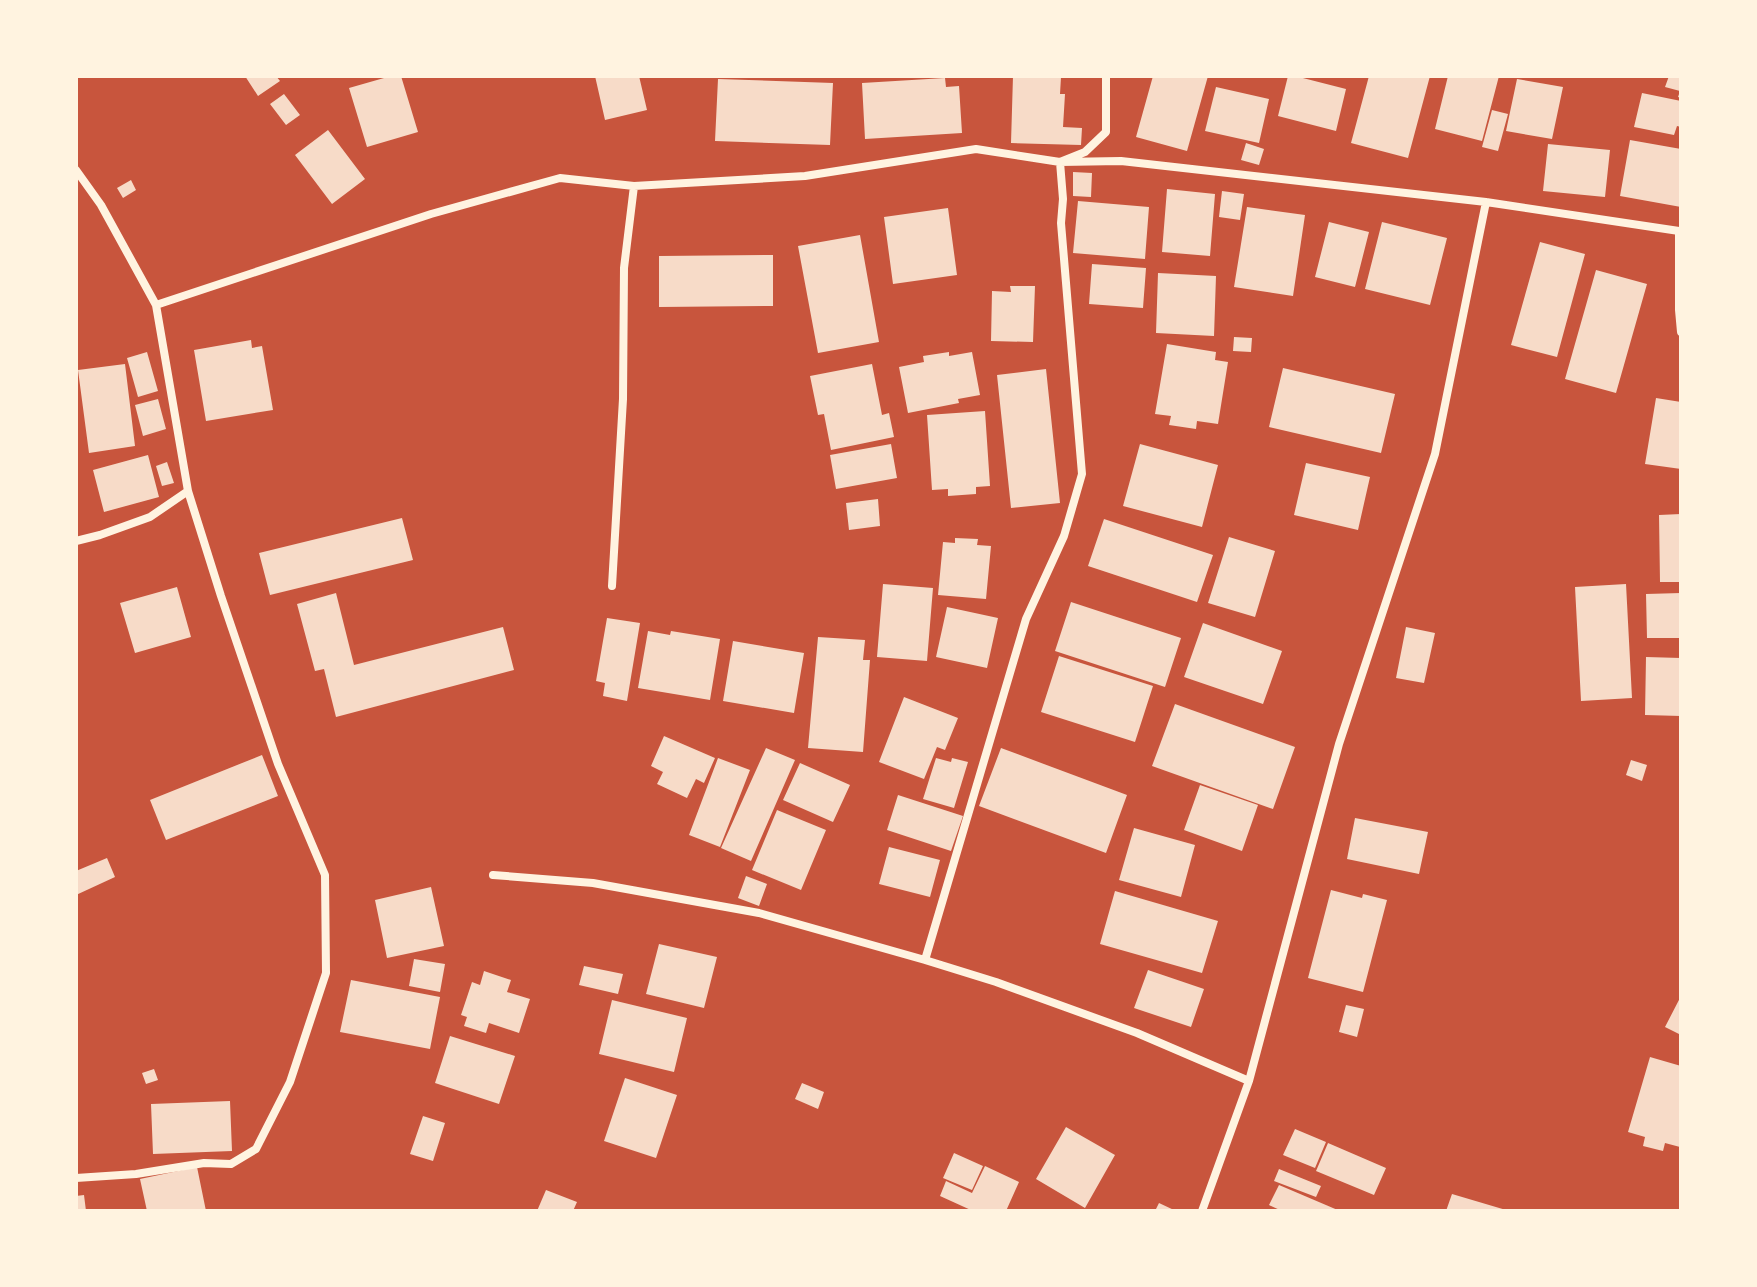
<svg xmlns="http://www.w3.org/2000/svg" width="1757" height="1287" font-family="Figtree,sans-serif">
	<style>
		.building { fill: #f7dbc8 }
		.lines { fill: none; stroke-linecap: round; stroke-linejoin: round }
		.minor { stroke: #fff3e0; stroke-width: 8 }
	</style>
	<rect width="100%" height="100%" fill="#c8553d"/>
	<!-- building -->
	<path class="building" d="M245 76H276L280 81 258 96Z
		M391 76H401L418 132 367 147 349 88Z
		M595 76H639L647 110 605 120Z
		M1013 76 1061 77 1060 94H1065L1063 127 1082 128 1081 145 1011 143Z
		M1153 76H1208L1187 151 1136 137Z
		M1288 76H1295L1346 89 1336 131 1278 116Z
		M1369 76H1430L1408 158 1351 143Z
		M1448 76H1499L1482 141 1435 129Z
		M1669 76H1681V98L1678 97 1680 91 1665 87Z
		M945 78 946 87 959 86 962 133 865 139 862 83Z
		M718 79 833 83 830 145 715 141Z
		M1517 79 1563 87 1552 139 1506 131Z
		M1216 87 1269 99 1259 143 1205 131Z
		M1642 93 1681 101V127L1677 126 1674 135 1634 127Z
		M284 94 300 115 286 125 270 104Z
		M1492 110 1508 114 1498 151 1482 147Z
		M328 130 365 179 332 204 295 155Z
		M1630 140 1681 149V207L1620 196Z
		M1246 143 1264 149 1259 165 1241 160Z
		M1548 144 1610 150 1605 197 1543 191Z
		M1073 172 1092 173 1091 197 1073 196Z
		M131 180 136 190 123 198 117 188Z
		M1167 189 1215 194 1210 256 1162 252Z
		M1222 191 1244 194 1240 220 1219 217Z
		M1078 201 1149 207 1145 259 1073 253Z
		M1247 207 1305 215 1293 296 1234 287Z
		M948 208 957 275 893 284 884 217Z
		M1329 222 1369 232 1355 287 1315 277Z
		M1382 222 1447 238 1430 305 1365 289Z
		M860 235 879 342 818 353 798 246Z
		M1540 242 1585 254 1557 357 1511 345Z
		M773 255V306L659 307V256Z
		M1092 264 1146 268 1143 308 1089 304Z
		M1596 270 1647 284 1616 393 1565 379Z
		M1158 273 1216 276 1214 336 1156 333Z
		M1010 286H1035L1033 342 991 341 992 291 1011 292Z
		M1234 337 1252 338 1251 352 1233 351Z
		M251 340 252 348 262 346 273 410 206 421 194 350Z
		M1167 344 1216 352 1215 360 1228 362 1218 424 1197 421 1196 429 1169 425 1171 416 1155 414Z
		M147 352 158 391 138 397 127 358Z
		M949 352V356L972 352 980 395 958 399 959 403 908 413 899 367 924 362 923 356Z
		M125 364 135 446 89 453 78 370Z
		M872 364 882 415 889 413 894 437 831 450 824 414 818 415 810 376Z
		M1283 368 1395 394 1381 453 1269 427Z
		M1046 369 1060 503 1011 508 997 375Z
		M1656 398 1681 402V469L1645 464Z
		M158 399 166 429 143 436 135 405Z
		M985 411 990 486 976 487V494L948 496V489L932 490 927 415Z
		M891 444 897 478 836 489 830 455Z
		M1140 444 1218 465 1202 527 1123 506Z
		M148 455 159 497 104 512 93 470Z
		M167 462 174 483 162 486 156 466Z
		M1306 463 1370 477 1358 530 1294 515Z
		M878 499 880 526 849 530 846 503Z
		M1681 514V582H1660L1659 515Z
		M402 518 413 560 270 595 259 553Z
		M1104 519 1213 555 1197 602 1088 566Z
		M1229 537 1275 551 1255 617 1208 603Z
		M955 538 978 539 977 545 991 546 986 599 938 595 943 542 955 543Z
		M883 584 933 588 927 661 877 657Z
		M1626 584 1632 698 1581 701 1575 587Z
		M177 587 191 637 135 653 120 603Z
		M336 593 354 665 503 627 514 670 336 717 324 669 315 671 297 604Z
		M1681 593V638H1647L1646 594Z
		M1071 602 1181 638 1165 687 1055 651Z
		M947 607 998 618 987 668 936 657Z
		M607 618 640 623 627 701 603 696 605 683 596 681Z
		M1203 623 1282 651 1263 704 1184 677Z
		M1406 627 1435 633 1424 683 1396 678Z
		M648 631 670 635 671 631 720 639 710 700 638 688Z
		M818 637 865 640 863 660H870L863 752 808 748Z
		M733 641 804 653 794 713 723 701Z
		M1059 656 1153 686 1135 742 1041 712Z
		M1646 657 1681 658V716L1645 715Z
		M904 697 958 718 945 750 937 747 924 779 879 762Z
		M1175 704 1295 747 1273 809 1152 766Z
		M664 736 715 758 704 783 696 779 687 798 657 784 663 772 651 766Z
		M766 748 795 760 751 861 721 848Z
		M1001 748 1127 795 1106 853 979 806Z
		M262 755 278 796 166 840 150 800Z
		M718 758 750 770 720 847 689 835Z
		M936 758 951 762 952 758 968 762 954 808 923 799Z
		M1631 760 1647 765 1642 781 1626 775Z
		M800 763 850 785 833 822 783 800Z
		M1200 785 1258 805 1242 851 1184 830Z
		M898 795 963 816 951 851 887 830Z
		M777 810 826 830 801 890 752 870Z
		M1355 818 1428 832 1419 874 1347 859Z
		M1134 828 1195 845 1181 897 1119 880Z
		M889 847 940 860 930 897 879 884Z
		M107 858 115 877 76 895V871Z
		M746 876 767 884 759 906 738 898Z
		M431 887 444 946 387 958 375 900Z
		M1331 890 1362 898 1363 894 1387 900 1363 992 1308 978Z
		M1115 891 1218 921 1202 973 1100 944Z
		M659 944 717 957 704 1008 646 994Z
		M414 959 445 964 440 992 409 986Z
		M584 966 623 974 618 994 579 985Z
		M1148 970 1204 989 1191 1027 1134 1008Z
		M484 971 511 980 507 992 530 999 519 1033 489 1023 486 1033 464 1026 467 1017 461 1015 472 982 480 985Z
		M351 980 440 997 430 1049 340 1032Z
		M1681 996V1035L1665 1027Z
		M612 1000 687 1018 674 1072 599 1054Z
		M1346 1005 1364 1009 1357 1037 1339 1032Z
		M450 1036 515 1056 499 1104 435 1083Z
		M1650 1057 1681 1066V1143L1680 1147 1665 1143 1663 1151 1643 1146 1645 1137 1628 1132Z
		M154 1069 158 1080 146 1084 142 1073Z
		M625 1078 677 1095 656 1158 604 1141Z
		M802 1083 824 1092 818 1109 795 1099Z
		M230 1101 232 1151 153 1154 151 1104Z
		M423 1116 445 1123 433 1161 410 1154Z
		M1066 1127 1115 1155 1085 1208 1036 1179Z
		M1295 1129 1326 1142 1315 1168 1283 1155Z
		M1328 1143 1386 1168 1374 1195 1316 1171Z
		M954 1153 983 1166 972 1190 943 1178Z
		M985 1166 1019 1182 1006 1211H973L940 1196 946 1181 972 1193Z
		M197 1167 206 1211H147L140 1179Z
		M1279 1169 1321 1186 1316 1197 1274 1181Z
		M1279 1185 1340 1211H1282L1269 1205Z
		M546 1190 577 1202 573 1211H537Z
		M1452 1194 1506 1210V1211H1446Z
		M84 1195 86 1211H76V1196Z
		M1159 1203 1176 1211H1155Z"/>
	<g class="lines">
		<!-- minor -->
		<path class="minor" d="M76 170 101 205 156 305 188 491 221 596 278 764 325 875 326 973 290 1082 256 1149 231 1164 204 1163 136 1174 76 1178
			M156 305 431 214 560 178 634 186
			M76 541 100 535 150 517 188 491
			M612 586 623 399 624 268 634 186 805 176 976 149 1060 162 1121 161 1486 202 1679 231V310L1681 332
			M493 875 593 883 759 913 925 960 996 982 1137 1033 1249 1081
			M925 960 1026 619 1064 536 1082 474 1061 223 1063 199 1060 162 1085 152 1106 132V76
			M1202 1211 1249 1081 1339 744 1435 454 1486 202"/>
	</g>
	<!-- border -->
	<rect width="1757" height="1287" fill="none" stroke="#fff3e0" stroke-width="156"/>
</svg>
